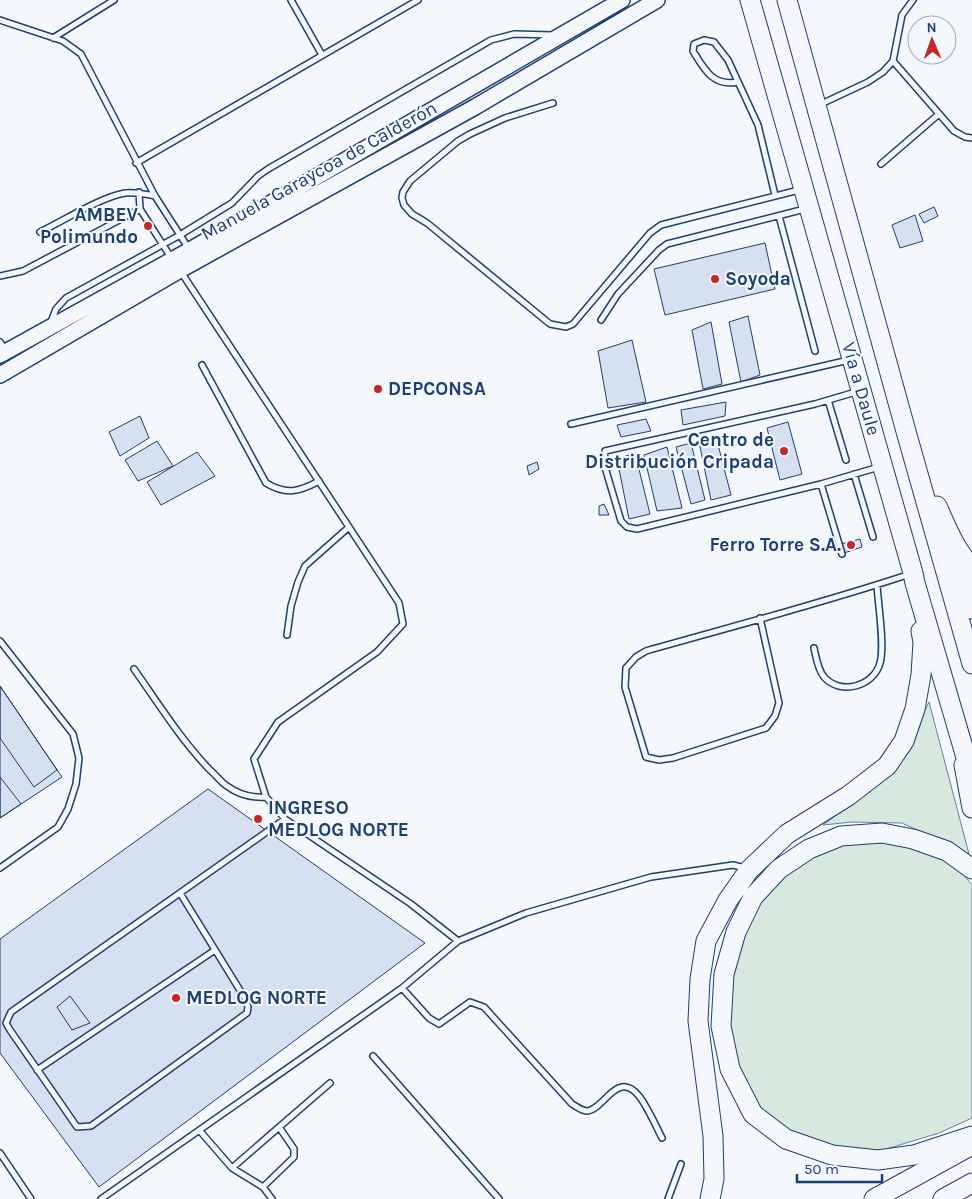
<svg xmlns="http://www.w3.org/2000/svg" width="972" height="1199" font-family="Karla,sans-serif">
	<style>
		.green { fill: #d7e8df; stroke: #687fa3 }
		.building { fill: #d5e0f0; stroke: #1d3f73 }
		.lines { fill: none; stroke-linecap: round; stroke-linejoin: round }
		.lane-casing { stroke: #1d3f73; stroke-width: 8 }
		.secondary-casing { stroke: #1d3f73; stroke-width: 18 }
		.highway-casing { stroke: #1d3f73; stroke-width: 21 }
		.lane { stroke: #f4f7fb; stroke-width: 5 }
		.secondary { stroke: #f4f7fb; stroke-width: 15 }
		.highway { stroke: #f4f7fb; stroke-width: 19 }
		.poi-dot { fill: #c62828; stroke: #f4f7fb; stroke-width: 2 }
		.labels { text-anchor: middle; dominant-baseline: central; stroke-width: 4; stroke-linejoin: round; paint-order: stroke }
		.street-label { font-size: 19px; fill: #1d3f73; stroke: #f4f7fb }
		.poi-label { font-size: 19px; font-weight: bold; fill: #1d3f73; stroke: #f4f7fb; text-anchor: start }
	</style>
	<rect width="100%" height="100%" fill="#f4f7fb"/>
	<!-- green -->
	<path class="green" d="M929 702 969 854 902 823 852 822 823 825 887 777 910 741Z
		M865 842C910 845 942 845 972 885V1118L939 1133 873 1153 838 1150 801 1139 764 1115 743 1082 728 1035 730 976 740 944 755 911 774 884 798 863 831 847Z"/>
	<!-- building -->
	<path class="building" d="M934 207 938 216 924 223 919 214Z
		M915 215 923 241 900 248 892 225Z
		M765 243 775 289 665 315 654 269Z
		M748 316 760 375 741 382 729 322Z
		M711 322 722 384 703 389 692 330Z
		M632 340 646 402 608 408 598 351Z
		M726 402 725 416 683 425 681 410Z
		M140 416 149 438 120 456 109 432Z
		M646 419 651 431 621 437 617 425Z
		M788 422 802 474 780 480 767 428Z
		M716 437 731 495 711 500 699 442Z
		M157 441 173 466 138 481 125 460Z
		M691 443 705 500 691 504 676 447Z
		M667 447 682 508 657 511 644 455Z
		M197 452 215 476 161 505 147 482Z
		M635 453 650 514 629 519 617 459Z
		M537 462 539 469 529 475 527 466Z
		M604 504 609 515H599V506Z
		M860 539 862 547 844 553 841 544Z
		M0 686 62 777 0 818Z
		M0 686 57 770 34 787 0 738Z
		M0 777 21 804 0 818Z
		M208 789 425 943 99 1187 0 1053V939Z
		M70 996 90 1023 72 1030 57 1007Z"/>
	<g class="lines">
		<defs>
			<path id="lane" d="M291 0 322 55
				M0 20 63 41 81 54 155 196
				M53 38 114 0
				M893 61 954 131 965 137 972 138
				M738 82C713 87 704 69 693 51L694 44 704 40 714 42 728 60 758 125 775 195
				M553 103 505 118 470 134 458 141 410 181 403 192 402 198 404 205 412 214 427 223 550 324 566 327 573 324 650 233 661 225 799 190
				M819 105 868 82 883 72 893 61 902 15 913 0
				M136 163 418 0
				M881 164 939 114
				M139 192 140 209 172 259
				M779 216 815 351
				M40 232C63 221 101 197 125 193 136 192 145 194 155 196L189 249
				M181 272 399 603 403 624 377 652 278 722 254 759 266 797 285 819 411 904 458 941
				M0 276 23 271 140 209
				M601 320 618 294 659 250 667 244 805 209
				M51 322 56 309 66 298 180 235 232 203 258 176 268 169 491 40 514 34 552 35
				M0 342 6 351
				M202 365 266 483C286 495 299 492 319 481
				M859 391 815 404 605 451 604 464 621 521 627 527 637 529 821 484 879 467
				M828 400 846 460
				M571 424 849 360
				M854 474 873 537
				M821 484 842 554
				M760 618 779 703 775 716 766 728 673 758 659 760 646 757 625 687 626 668 636 657 646 651C734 626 823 603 910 574
				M287 635 291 606 298 582 305 566 349 527
				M0 641 73 734 79 758 76 784 68 809 58 827 0 868
				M814 648C816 657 818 670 824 677 841 696 874 686 880 663 885 646 878 604 877 585
				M134 669C158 703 181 740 210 770 216 775 221 782 227 786 239 795 251 798 266 797
				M180 893 246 1000 248 1007 247 1013 91 1126 77 1127 10 1030 6 1023 11 1012 285 819
				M402 988 429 1018 439 1024 470 1002 484 1007 572 1104C576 1106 582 1111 587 1111 604 1110 617 1069 639 1096 647 1106 656 1126 662 1138
				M373 1056 499 1199
				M37 1070 215 950
				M200 1131 232 1168 263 1187 272 1199
				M0 1153 31 1199
				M232 1168 330 1083
				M263 1187 294 1157V1149L279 1127
				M101 1199 402 988 458 941 526 913 651 877 733 865 745 868
				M668 1199 681 1164"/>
			<path id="secondary" d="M0 355 190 250 622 0
				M0 375 180 270 475 107 657 0"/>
			<path id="highway" d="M750 0 913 573 915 583 972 778
				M787 0 907 435 972 664
				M937 506C947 528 955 550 972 567
				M955 551 972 609
				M964 765 972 808
				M972 869 947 851 913 839 882 833 841 836 809 849 779 869 753 897 736 932 724 974 721 1026 730 1069 753 1114 786 1139 832 1155 878 1160 914 1155 972 1136
				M710 1199 714 1179 713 1136 698 1021 700 979 706 941 728 900 749 870 787 834 848 796 887 766 904 741 915 709 921 675 923 642 921 631
				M874 1199 972 1145
				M943 1199 972 1183"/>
		</defs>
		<!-- lane casing -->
		<use href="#lane" class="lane-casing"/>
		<!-- secondary casing -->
		<use href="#secondary" class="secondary-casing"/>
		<!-- highway casing -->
		<use href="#highway" class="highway-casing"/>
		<!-- lane -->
		<use href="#lane" class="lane"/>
		<!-- secondary -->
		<use href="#secondary" class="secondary"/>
		<!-- highway -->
		<use href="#highway" class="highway"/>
	</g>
	<!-- markers -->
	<g class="poi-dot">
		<circle cx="148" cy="226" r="5"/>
		<circle cx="715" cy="279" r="5"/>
		<circle cx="378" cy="389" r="5"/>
		<circle cx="784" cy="451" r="5"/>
		<circle cx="851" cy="545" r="5"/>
		<circle cx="258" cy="819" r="5"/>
		<circle cx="176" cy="998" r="5"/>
	</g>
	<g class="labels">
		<!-- street labels -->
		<g class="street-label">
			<text transform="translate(319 171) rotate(-29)">Manuela Garaycoa de Calderón</text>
			<text transform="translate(861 389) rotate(74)">Vía a Daule</text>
		</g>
		<!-- poi labels -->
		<g class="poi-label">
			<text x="138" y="215" text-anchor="end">AMBEV<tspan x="138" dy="22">Polimundo</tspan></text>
			<text x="725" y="279">Soyoda</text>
			<text x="388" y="389">DEPCONSA</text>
			<text x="774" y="440" text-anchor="end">Centro de<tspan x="774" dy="22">Distribución Cripada</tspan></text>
			<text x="841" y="545" text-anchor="end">Ferro Torre S.A.</text>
			<text x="268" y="808">INGRESO<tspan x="268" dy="22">MEDLOG NORTE</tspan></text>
			<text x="186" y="998">MEDLOG NORTE</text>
		</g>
	</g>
	<!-- north arrow -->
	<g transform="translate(932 40) rotate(358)"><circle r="24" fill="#f4f7fb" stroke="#9eadc5"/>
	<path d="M0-4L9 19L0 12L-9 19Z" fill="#c62828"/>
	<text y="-8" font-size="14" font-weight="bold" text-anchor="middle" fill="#1d3f73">N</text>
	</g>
	<!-- scale -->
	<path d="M797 1174v8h85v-8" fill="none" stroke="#1d3f73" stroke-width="2.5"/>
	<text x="804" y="1174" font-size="15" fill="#1d3f73" stroke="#f4f7fb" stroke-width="4" paint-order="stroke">50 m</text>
</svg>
